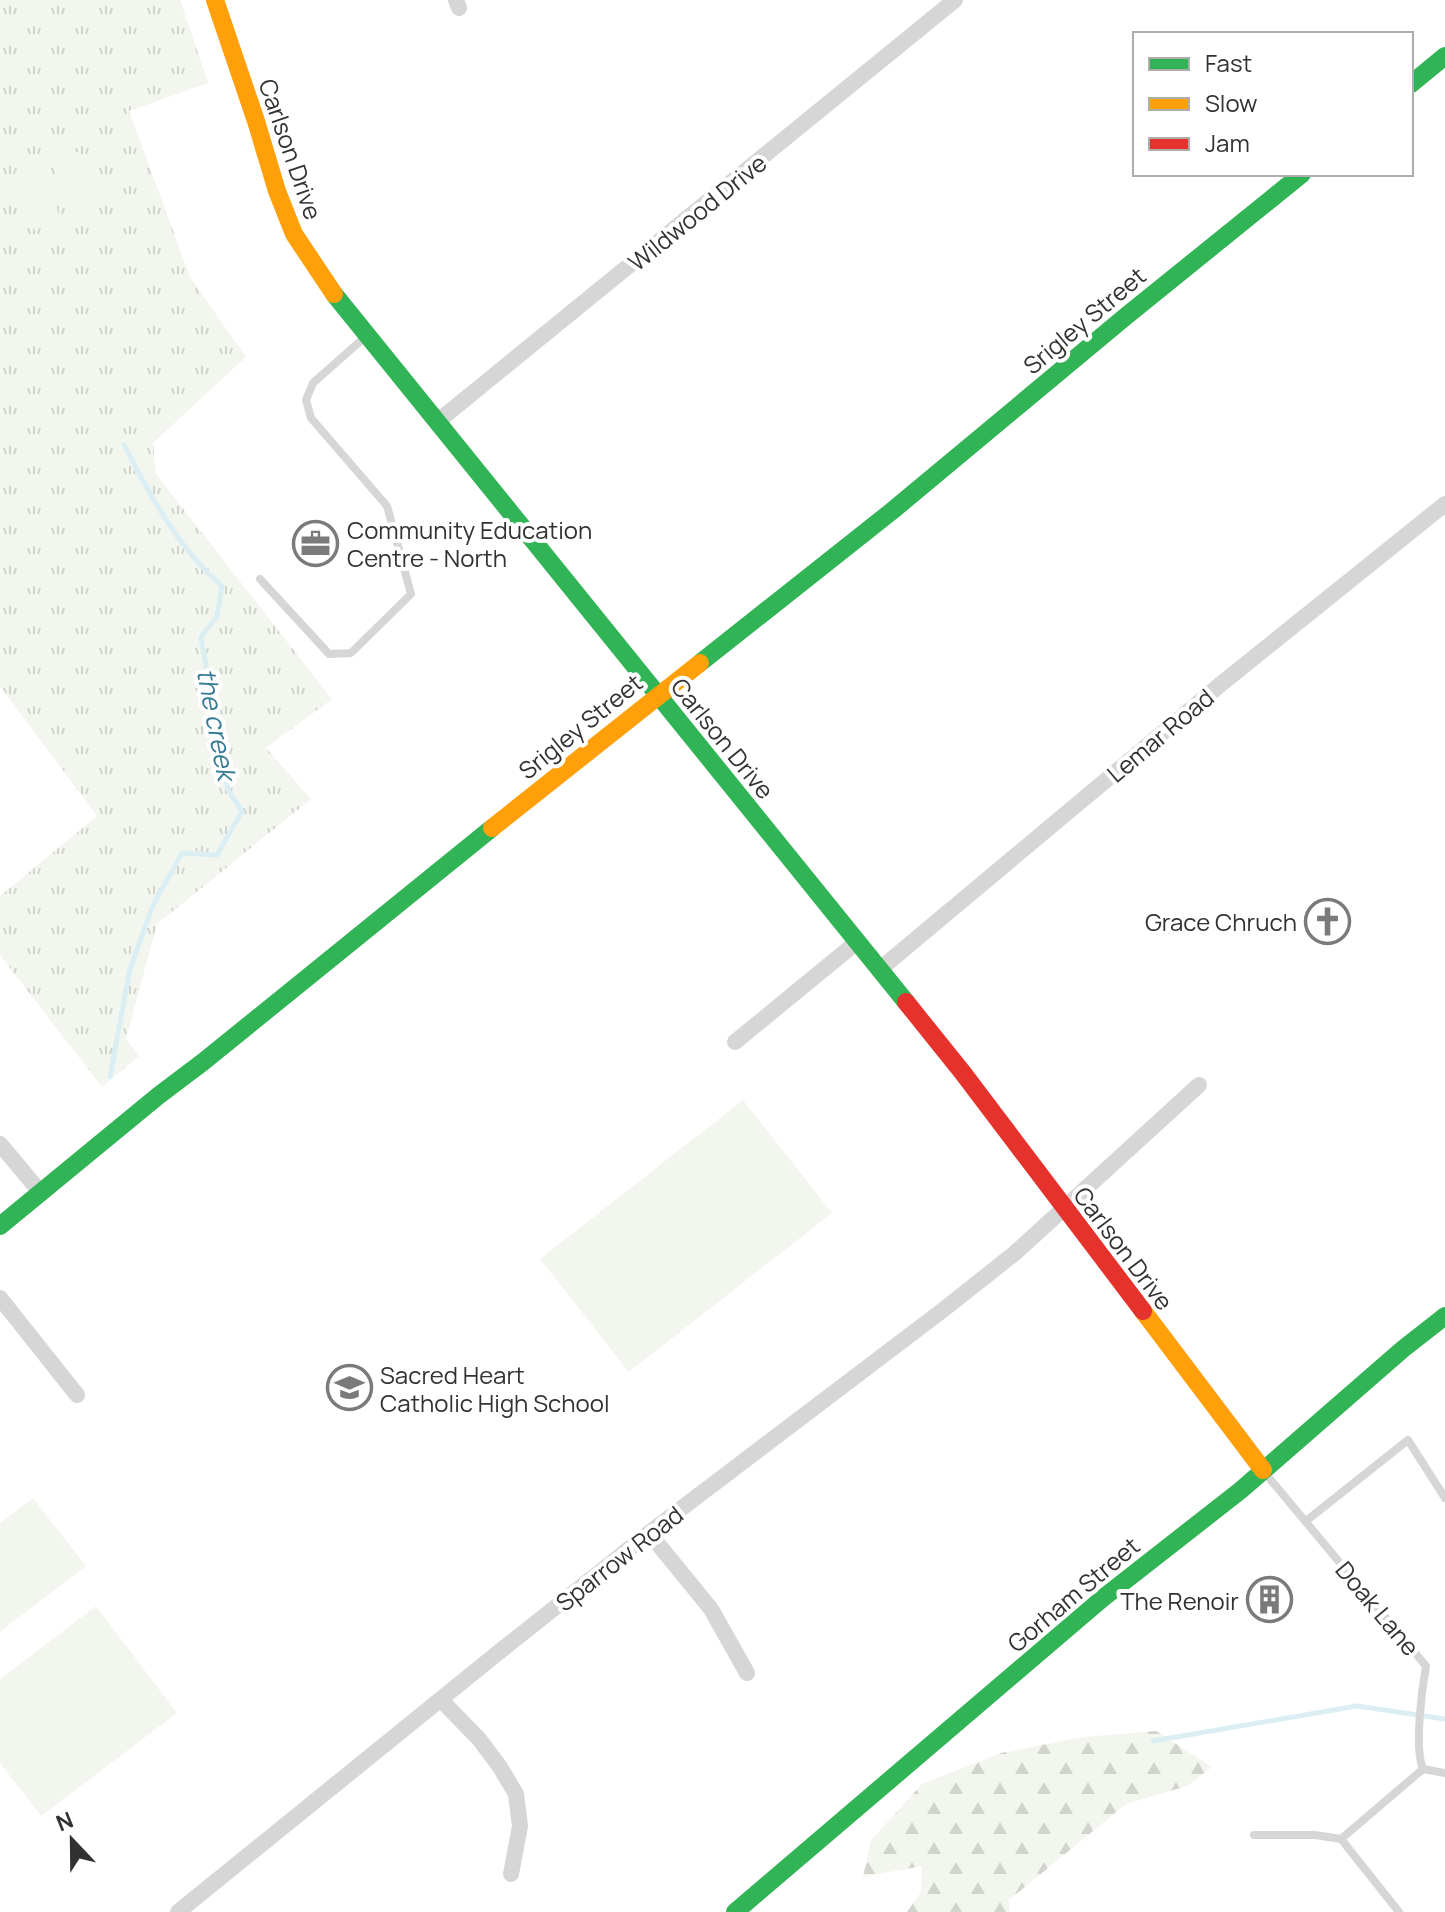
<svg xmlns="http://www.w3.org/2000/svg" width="1445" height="1912" font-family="Manrope,sans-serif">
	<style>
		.forest { fill: url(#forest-firs) }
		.park { fill: url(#park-tufts) }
		.pitch { fill: #f3f6ee }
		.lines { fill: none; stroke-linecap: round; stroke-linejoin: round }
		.stream { stroke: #dbeef4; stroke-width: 5 }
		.lane { stroke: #d6d6d6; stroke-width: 8 }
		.street { stroke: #d6d6d6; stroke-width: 16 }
		.fast { stroke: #30b455; stroke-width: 18 }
		.slow { stroke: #ff9f0a; stroke-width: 18 }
		.jam { stroke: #e5322d; stroke-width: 18 }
		.labels { text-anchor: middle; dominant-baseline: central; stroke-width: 8; stroke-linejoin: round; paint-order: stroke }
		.street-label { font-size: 24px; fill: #323232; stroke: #fff }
		.poi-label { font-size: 24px; fill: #323232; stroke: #fff; text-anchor: start }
		.water-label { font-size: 26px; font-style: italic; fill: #367b95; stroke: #fff }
	</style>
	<defs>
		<pattern id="forest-firs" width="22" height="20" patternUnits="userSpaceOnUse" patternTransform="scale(2)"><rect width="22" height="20" fill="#f3f6ee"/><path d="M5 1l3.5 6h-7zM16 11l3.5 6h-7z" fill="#d1d3cd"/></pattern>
		<pattern id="park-tufts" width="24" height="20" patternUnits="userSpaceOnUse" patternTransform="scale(2)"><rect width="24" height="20" fill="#f3f6ee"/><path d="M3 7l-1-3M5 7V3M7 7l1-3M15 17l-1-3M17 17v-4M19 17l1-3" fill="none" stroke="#d1d3cd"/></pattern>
	</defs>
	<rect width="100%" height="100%" fill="#fff"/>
	<!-- forest -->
	<path class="forest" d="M1156 1731 1212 1767 1187 1786 1126 1804 1009 1900V1912H907L921 1892 922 1866 863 1877 871 1840 922 1784 1001 1753 1083 1737Z"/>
	<!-- park -->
	<path class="park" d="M0 0H180L208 83 129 111 190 277 246 357 153 443 156 474 332 699 266 748 311 799 157 924 126 1039 139 1056 102 1087 0 955V896L97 816 0 686Z"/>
	<!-- pitch -->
	<path class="pitch" d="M79 152 97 210 70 219 51 160Z
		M42 163 61 221 34 230 15 172Z
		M743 1100 832 1213 629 1372 540 1259Z
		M33 1498 86 1566 0 1632V1523Z
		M96 1606 177 1713 41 1816 0 1763V1679Z"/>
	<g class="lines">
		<!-- stream -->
		<path class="stream" d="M110 1077 130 969 153 905 182 853 217 855 242 811 228 790 201 637 217 616 222 586C176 546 152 498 124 445
			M1153 1741 1357 1706 1445 1719"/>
		<!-- lane -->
		<path class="lane" d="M260 579 329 654 351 653 411 594 387 506 311 418 306 400 313 383 365 337
			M1265 1473 1426 1666C1422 1689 1414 1748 1423 1769L1341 1839
			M1306 1521 1408 1440 1445 1498
			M1423 1769 1445 1773
			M1254 1835H1315L1341 1839
			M1341 1839 1399 1912"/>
		<!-- street -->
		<path class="street" d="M456 0 459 8
			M437 422 955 0
			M879 970 1221 684 1445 504
			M735 1042 857 942
			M0 1144 41 1193
			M0 1298 77 1395
			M649 1533 711 1609 747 1673
			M441 1700 479 1739 500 1767 516 1794 520 1826 511 1874
			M178 1912 494 1656 649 1533 943 1310 1015 1253 1199 1085"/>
		<!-- fast -->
		<path class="fast" d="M1411 84 1445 56
			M334 294 906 1002
			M700 663 892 511 1125 317 1302 174
			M0 1226 158 1096 203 1062 492 828
			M735 1912 1103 1598 1241 1490 1403 1349 1445 1316"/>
		<!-- slow -->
		<path class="slow" d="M215 0 256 121 277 191 294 234 334 294
			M492 828 700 663
			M1143 1311 1263 1470"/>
		<!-- jam -->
		<path class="jam" d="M906 1002 963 1073 1143 1311"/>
	</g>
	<!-- icons -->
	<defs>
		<symbol id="office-ring" viewBox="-11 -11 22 22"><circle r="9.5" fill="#fff" stroke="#7a7a7a" stroke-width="1.5"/><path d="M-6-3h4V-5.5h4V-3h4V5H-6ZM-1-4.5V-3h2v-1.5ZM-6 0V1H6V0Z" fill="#7a7a7a"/></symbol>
		<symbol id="church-ring" viewBox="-11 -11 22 22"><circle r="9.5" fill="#fff" stroke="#7a7a7a" stroke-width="1.5"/><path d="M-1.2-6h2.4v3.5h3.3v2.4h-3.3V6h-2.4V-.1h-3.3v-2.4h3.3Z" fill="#7a7a7a"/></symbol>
		<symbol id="school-ring" viewBox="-11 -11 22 22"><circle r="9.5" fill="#fff" stroke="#7a7a7a" stroke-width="1.5"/><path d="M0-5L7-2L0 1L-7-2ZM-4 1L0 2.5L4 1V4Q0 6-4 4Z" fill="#7a7a7a"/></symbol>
		<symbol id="building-ring" viewBox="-11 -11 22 22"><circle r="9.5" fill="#fff" stroke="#7a7a7a" stroke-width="1.5"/><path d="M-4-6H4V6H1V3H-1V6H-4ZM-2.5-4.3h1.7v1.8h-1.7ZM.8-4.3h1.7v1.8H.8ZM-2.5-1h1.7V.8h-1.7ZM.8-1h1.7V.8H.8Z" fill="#7a7a7a"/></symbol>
	</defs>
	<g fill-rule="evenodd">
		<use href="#office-ring" x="290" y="518" width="51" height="51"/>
		<use href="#church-ring" x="1302" y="896" width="51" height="51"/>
		<use href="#school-ring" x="324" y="1362" width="51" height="51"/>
		<use href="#building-ring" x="1244" y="1574" width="51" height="51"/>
	</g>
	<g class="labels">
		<!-- street labels -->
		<g class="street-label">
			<text transform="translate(291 149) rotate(71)">Carlson Drive</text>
			<text transform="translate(697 212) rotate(-39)">Wildwood Drive</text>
			<text transform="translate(1084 320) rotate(-40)">Srigley Street</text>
			<text transform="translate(580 726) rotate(-39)">Srigley Street</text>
			<text transform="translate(1160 735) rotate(-40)">Lemar Road</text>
			<text transform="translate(723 738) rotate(51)">Carlson Drive</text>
			<text transform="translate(1124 1248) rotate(53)">Carlson Drive</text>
			<text transform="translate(619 1558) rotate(-38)">Sparrow Road</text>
			<text transform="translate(1073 1594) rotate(-40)">Gorham Street</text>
			<text transform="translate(1378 1608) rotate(50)">Doak Lane</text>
		</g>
		<!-- poi labels -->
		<g class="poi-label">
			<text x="347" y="529">Community Education<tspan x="347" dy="28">Centre - North</tspan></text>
			<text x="1297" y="921" text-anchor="end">Grace Chruch</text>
			<text x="380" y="1374">Sacred Heart<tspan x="380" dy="28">Catholic High School</tspan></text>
			<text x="1239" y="1600" text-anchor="end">The Renoir</text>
		</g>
		<!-- water labels -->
		<g class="water-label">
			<text transform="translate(217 724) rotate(79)">the creek</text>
		</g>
	</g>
	<!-- legend -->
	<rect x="1133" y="32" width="280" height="144" fill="#ffffff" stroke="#adadad" stroke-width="2"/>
	<rect x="1149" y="58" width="40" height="12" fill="#30b455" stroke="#adadad" stroke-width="2"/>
	<text x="1205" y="72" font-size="24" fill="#323232">Fast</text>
	<rect x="1149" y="98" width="40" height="12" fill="#ff9f0a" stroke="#adadad" stroke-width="2"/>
	<text x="1205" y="112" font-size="24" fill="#323232">Slow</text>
	<rect x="1149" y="138" width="40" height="12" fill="#e5322d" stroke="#adadad" stroke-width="2"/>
	<text x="1205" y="152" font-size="24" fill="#323232">Jam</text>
	<!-- north arrow -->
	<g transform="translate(72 1840) rotate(338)" stroke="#ffffff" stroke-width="6" paint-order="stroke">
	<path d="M0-6L14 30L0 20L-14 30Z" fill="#323232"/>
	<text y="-12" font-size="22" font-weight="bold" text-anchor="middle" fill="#323232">N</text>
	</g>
</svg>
